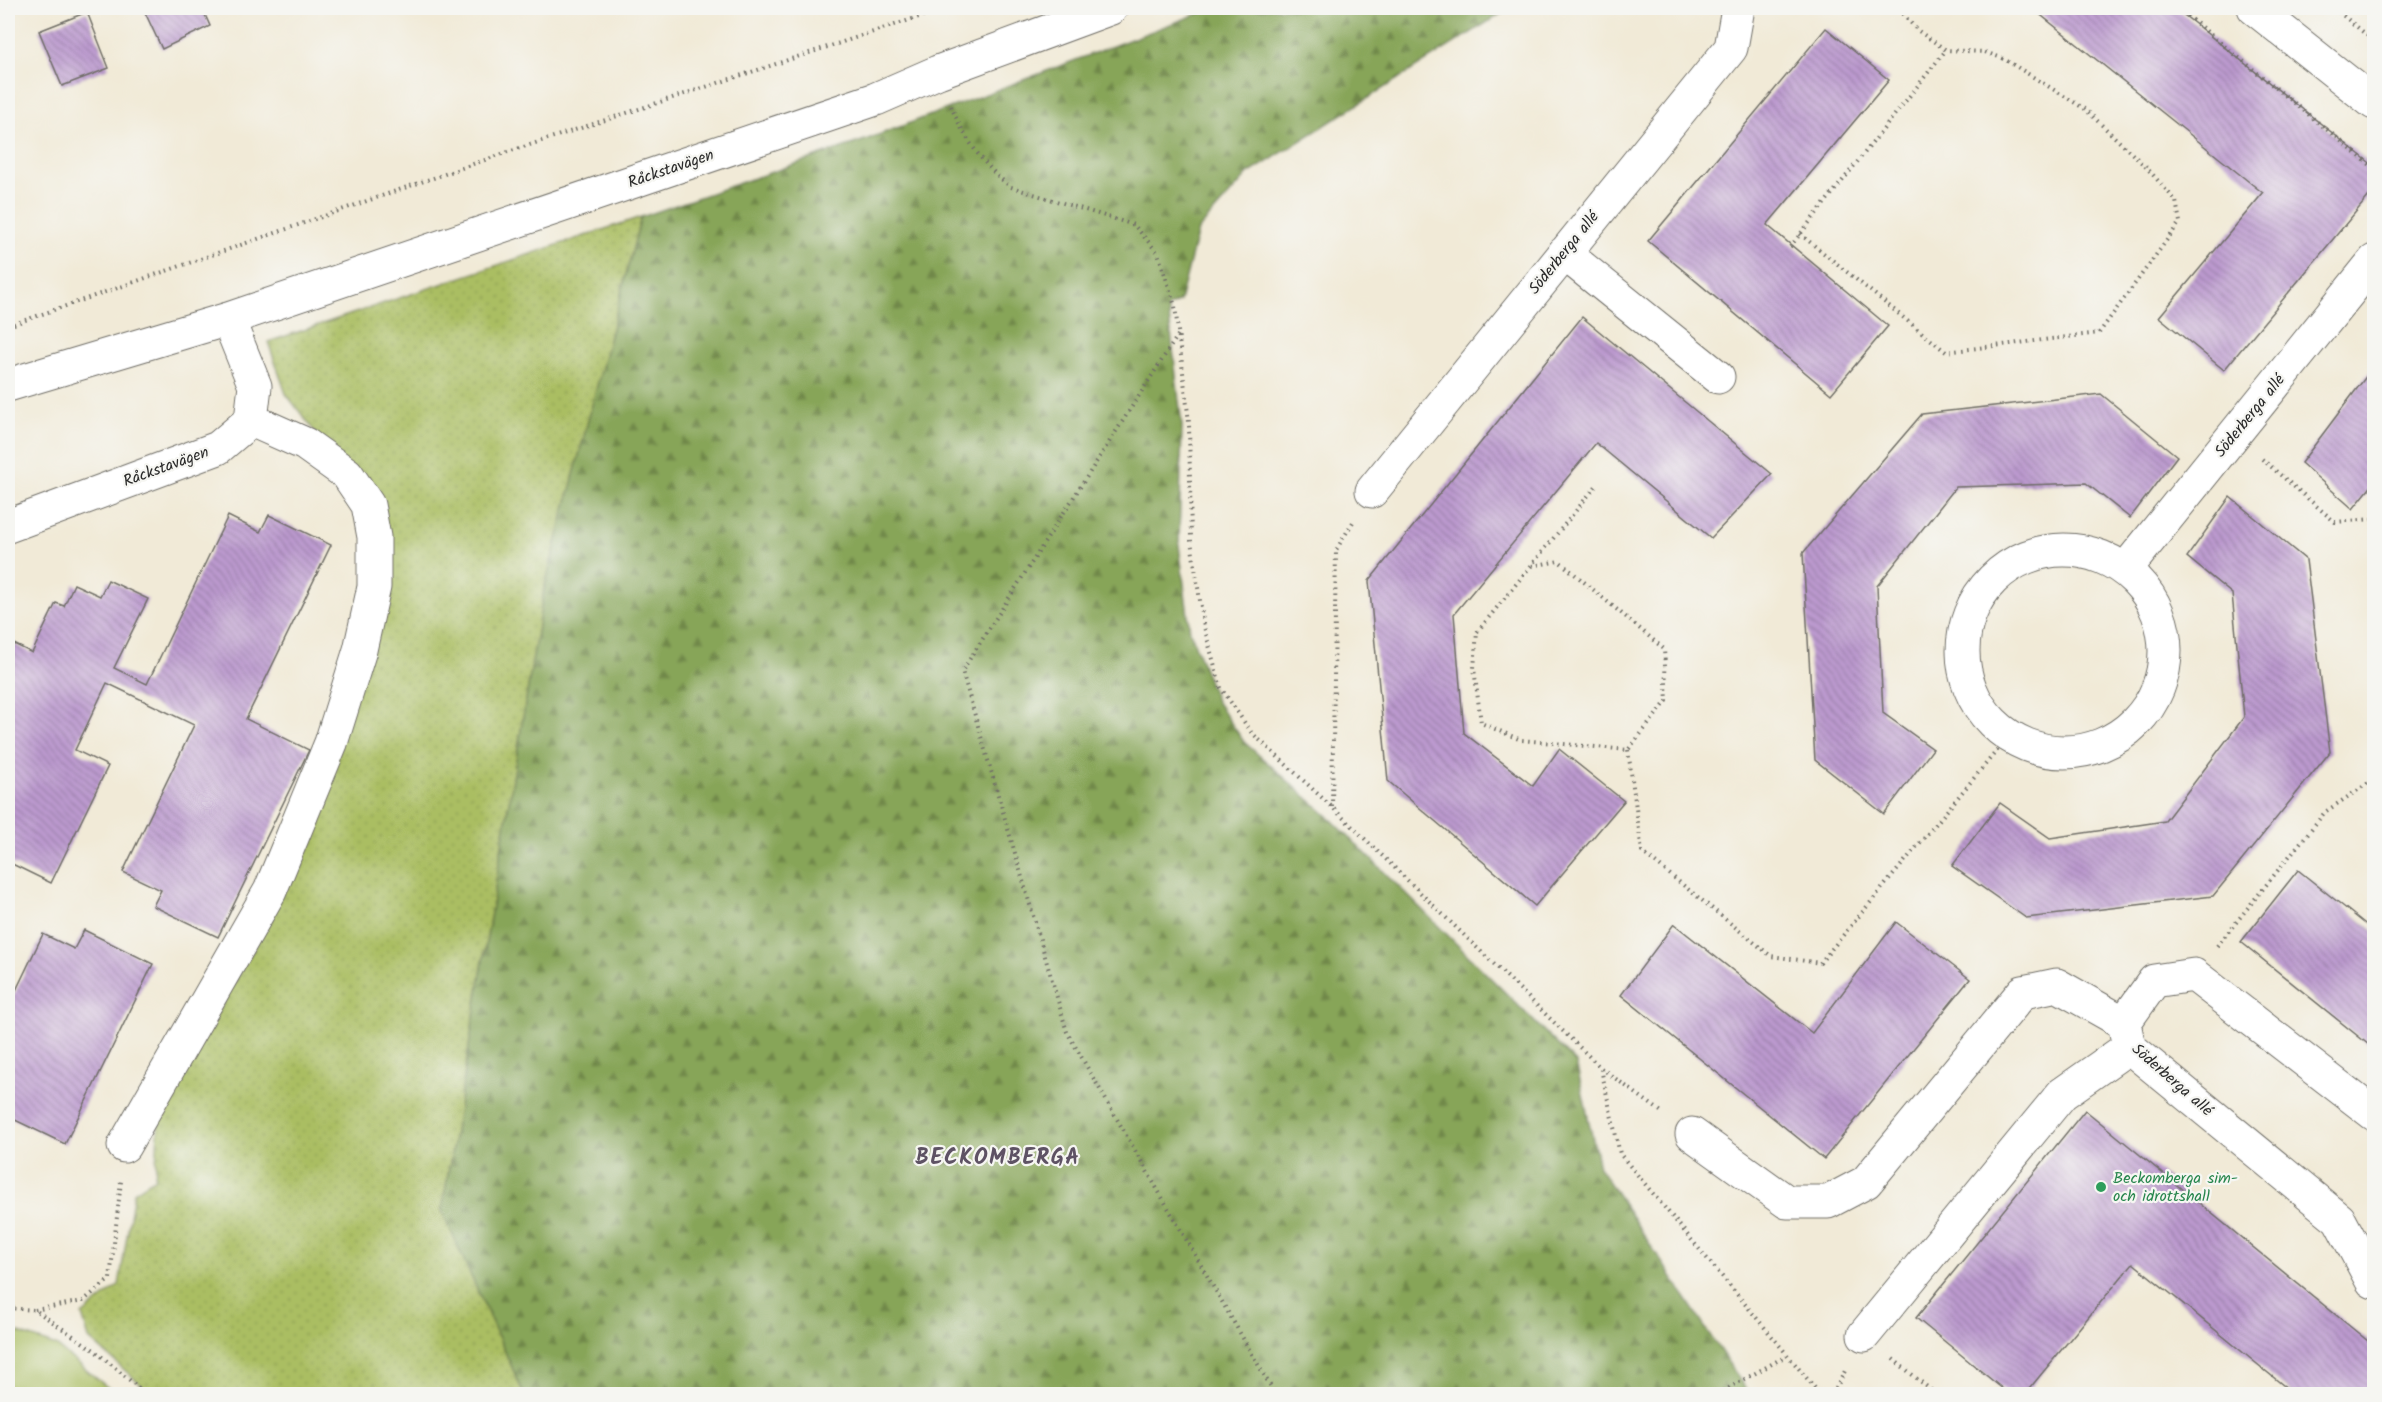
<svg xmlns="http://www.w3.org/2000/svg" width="2382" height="1402" font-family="Kalam,sans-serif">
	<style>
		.grass { fill: url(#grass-dots); stroke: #6a7446; stroke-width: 1.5 }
		.forest { fill: url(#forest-firs); stroke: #596842; stroke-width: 1.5 }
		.garden { fill: #aabe62; stroke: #6a7446; stroke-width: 1.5 }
		.building { fill: url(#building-back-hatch) }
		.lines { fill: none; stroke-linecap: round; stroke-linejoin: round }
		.minor-casing { stroke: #706e67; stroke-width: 35 }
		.path { stroke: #706e67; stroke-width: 4; stroke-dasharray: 1.5 4.5; stroke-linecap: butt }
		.minor { stroke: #fff; stroke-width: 33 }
		.leisure-dot { fill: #2e9e5b; stroke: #f6f6f2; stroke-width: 2 }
		.labels { text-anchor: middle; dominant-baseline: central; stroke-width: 4.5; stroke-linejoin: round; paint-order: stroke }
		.street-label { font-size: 16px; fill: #2b2b2b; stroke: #f6f6f2 }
		.leisure-label { font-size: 16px; fill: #27864d; stroke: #f6f6f2; text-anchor: start }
		.district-label { font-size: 22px; font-weight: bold; letter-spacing: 1.5px; fill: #5e5264; stroke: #f6f6f2 }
	</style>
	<defs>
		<pattern id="grass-dots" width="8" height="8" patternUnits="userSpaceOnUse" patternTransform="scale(1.5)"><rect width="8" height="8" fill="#aabe62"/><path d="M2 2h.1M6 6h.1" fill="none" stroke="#92a355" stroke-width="1.8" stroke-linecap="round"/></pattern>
		<pattern id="forest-firs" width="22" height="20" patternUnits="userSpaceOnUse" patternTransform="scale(1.5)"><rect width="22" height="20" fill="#87a558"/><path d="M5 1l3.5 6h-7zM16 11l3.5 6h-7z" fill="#6f8749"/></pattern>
		<pattern id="building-back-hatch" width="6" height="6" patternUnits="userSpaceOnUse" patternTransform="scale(1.5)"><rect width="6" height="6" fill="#bc9acf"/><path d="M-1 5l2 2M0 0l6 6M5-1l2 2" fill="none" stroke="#997ea8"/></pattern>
	</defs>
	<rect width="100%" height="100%" fill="#f6f6f2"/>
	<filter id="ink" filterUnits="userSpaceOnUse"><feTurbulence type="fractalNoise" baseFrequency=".0167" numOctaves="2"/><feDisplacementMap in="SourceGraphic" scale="12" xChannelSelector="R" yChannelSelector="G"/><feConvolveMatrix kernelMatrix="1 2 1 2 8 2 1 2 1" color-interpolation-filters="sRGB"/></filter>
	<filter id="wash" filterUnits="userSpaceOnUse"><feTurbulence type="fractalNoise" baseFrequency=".008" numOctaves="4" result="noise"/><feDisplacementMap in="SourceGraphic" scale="24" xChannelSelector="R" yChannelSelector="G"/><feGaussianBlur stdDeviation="1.35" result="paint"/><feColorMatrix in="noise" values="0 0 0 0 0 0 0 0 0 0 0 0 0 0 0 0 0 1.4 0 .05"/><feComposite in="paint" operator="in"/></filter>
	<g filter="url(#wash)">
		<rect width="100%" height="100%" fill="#f1ead7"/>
		<!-- grass -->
		<path class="grass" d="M641 217 544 590 442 1211 524 1394H152L89 1339 82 1315 119 1285 134 1192 155 1178 159 1117 276 908 384 516 318 436 286 394 268 342Z"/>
		<!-- forest -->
		<path class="forest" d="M1213 8H1510L1248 174 1198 230 1180 301 1168 307 1182 426 1179 545 1190 631 1216 701 1244 742 1328 816 1576 1063 1599 1167 1749 1394H524L442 1211 544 590 641 217 865 140Z"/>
		<!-- garden -->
		<path class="garden" d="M8 1329 56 1346 116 1394H8Z"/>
		<g id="blocks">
			<!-- building -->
			<path class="building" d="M143 8H202L210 26 162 49Z
				M2032 8H2175L2374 166V190L2224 370 2159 317 2263 193Z
				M87 12 109 68 62 86 39 31Z
				M1826 28 1889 80 1767 225 1888 326 1831 394 1648 241Z
				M1582 317 1772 474 1711 538 1596 443 1454 614 1464 733 1533 786 1559 749 1624 801 1535 906 1388 781 1369 581Z
				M2374 366V483L2353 509 2301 463Z
				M2101 394 2177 456 2130 518 2086 483 1956 487 1877 586 1883 713 1933 749 1884 814 1815 760 1803 553 1922 414Z
				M2230 497 2306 560 2330 752 2213 896 2026 918 1952 866 2000 803 2050 838 2165 821 2244 717 2232 594 2187 557Z
				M269 515 331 545 246 719 309 750 218 937 153 906 161 890 123 872 194 725 107 683 75 750 108 766 51 883 8 862V641L32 653 56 603 64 606 74 584 100 596 108 580 148 599 114 668 147 684 228 516 260 532Z
				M2298 870 2374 931V1049L2241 942Z
				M1896 922 1970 979 1824 1159 1621 995 1674 924 1812 1033Z
				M84 930 153 964 65 1144 11 1118 8 1124V1007L43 934 74 949Z
				M2085 1110 2374 1346V1394H2294L2133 1263 2025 1394H2009L1916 1318Z"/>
		</g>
	</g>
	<g filter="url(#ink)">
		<use href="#blocks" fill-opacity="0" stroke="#706e67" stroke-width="1.5"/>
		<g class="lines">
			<defs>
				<path id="minor" d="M2254 8 2374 103
					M1564 253 1718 377
					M8 385 228 319 876 99 938 72 1111 8
					M1372 491 1731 48 1738 8
					M8 526 218 448 251 420 255 386 228 319
					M1963 651a101 101 0 1 1 202 0a101 101 0 1 1-202 0Z
					M2125 570 2374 261
					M2374 1114 2194 975 2154 981 2124 1023 2129 1047 2339 1219 2372 1281 2374 1282
					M1692 1134 1787 1202H1828L1866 1182 2023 992 2057 985 2124 1023
					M124 1146 270 891 331 743 360 650 374 587V537L368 505 347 474 305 444 251 420
					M1864 1335 2062 1094 2129 1047"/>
			</defs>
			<!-- minor casing -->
			<use href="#minor" class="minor-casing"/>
			<!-- path -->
			<path class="path" d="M2178 8 2374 168
				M2334 8 2374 41
				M951 106C963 136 984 167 1011 187L1134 225 1158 253 1175 306 1189 422 1191 541 1204 627 1221 688 1251 732 1332 807 1601 1068 1663 1113
				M1800 234 1946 352 2099 333 2180 222 2176 201 2146 167 2085 109 2004 59 1985 52 1946 50 1917 30 1898 8
				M1790 247 1946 50
				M8 326 502 154 946 8
				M1178 335 962 671 1067 1032 1275 1394
				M2262 459 2335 522 2374 519
				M1532 566 1559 561 1664 649 1667 701 1628 750 1521 740 1481 723 1474 668 1477 632 1596 486
				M1628 750 1642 852 1771 956 1820 963 2009 736
				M1332 807 1336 550 1353 522
				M2217 946 2325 812 2367 784 2374 782
				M1601 1069 1620 1154 1820 1394
				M8 1308 35 1310 94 1350 146 1394
				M35 1310 83 1301 110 1279 121 1181
				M1893 1359 1936 1394
				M1718 1394 1786 1356
				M1833 1394 1846 1369"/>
			<!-- minor -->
			<use href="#minor" class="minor"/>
		</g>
	</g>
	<!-- markers -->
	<circle class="leisure-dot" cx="2101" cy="1187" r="6"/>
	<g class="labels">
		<!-- street labels -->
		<g class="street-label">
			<text transform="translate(671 169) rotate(-19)">Råckstavägen</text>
			<text transform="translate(1564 253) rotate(-51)">Söderberga allé</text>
			<text transform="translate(2250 416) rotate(-51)">Söderberga allé</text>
			<text transform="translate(166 467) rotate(-20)">Råckstavägen</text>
			<text transform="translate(2172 1080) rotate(41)">Söderberga allé</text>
		</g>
		<!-- leisure labels -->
		<g class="leisure-label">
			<text x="2113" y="1178">Beckomberga sim-<tspan x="2113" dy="18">och idrottshall</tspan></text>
		</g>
		<!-- district labels -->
		<g class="district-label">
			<text x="998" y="1158">BECKOMBERGA</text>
		</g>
	</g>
	<!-- margin -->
	<rect width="2382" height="1402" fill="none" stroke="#f6f6f2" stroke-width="30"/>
</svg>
